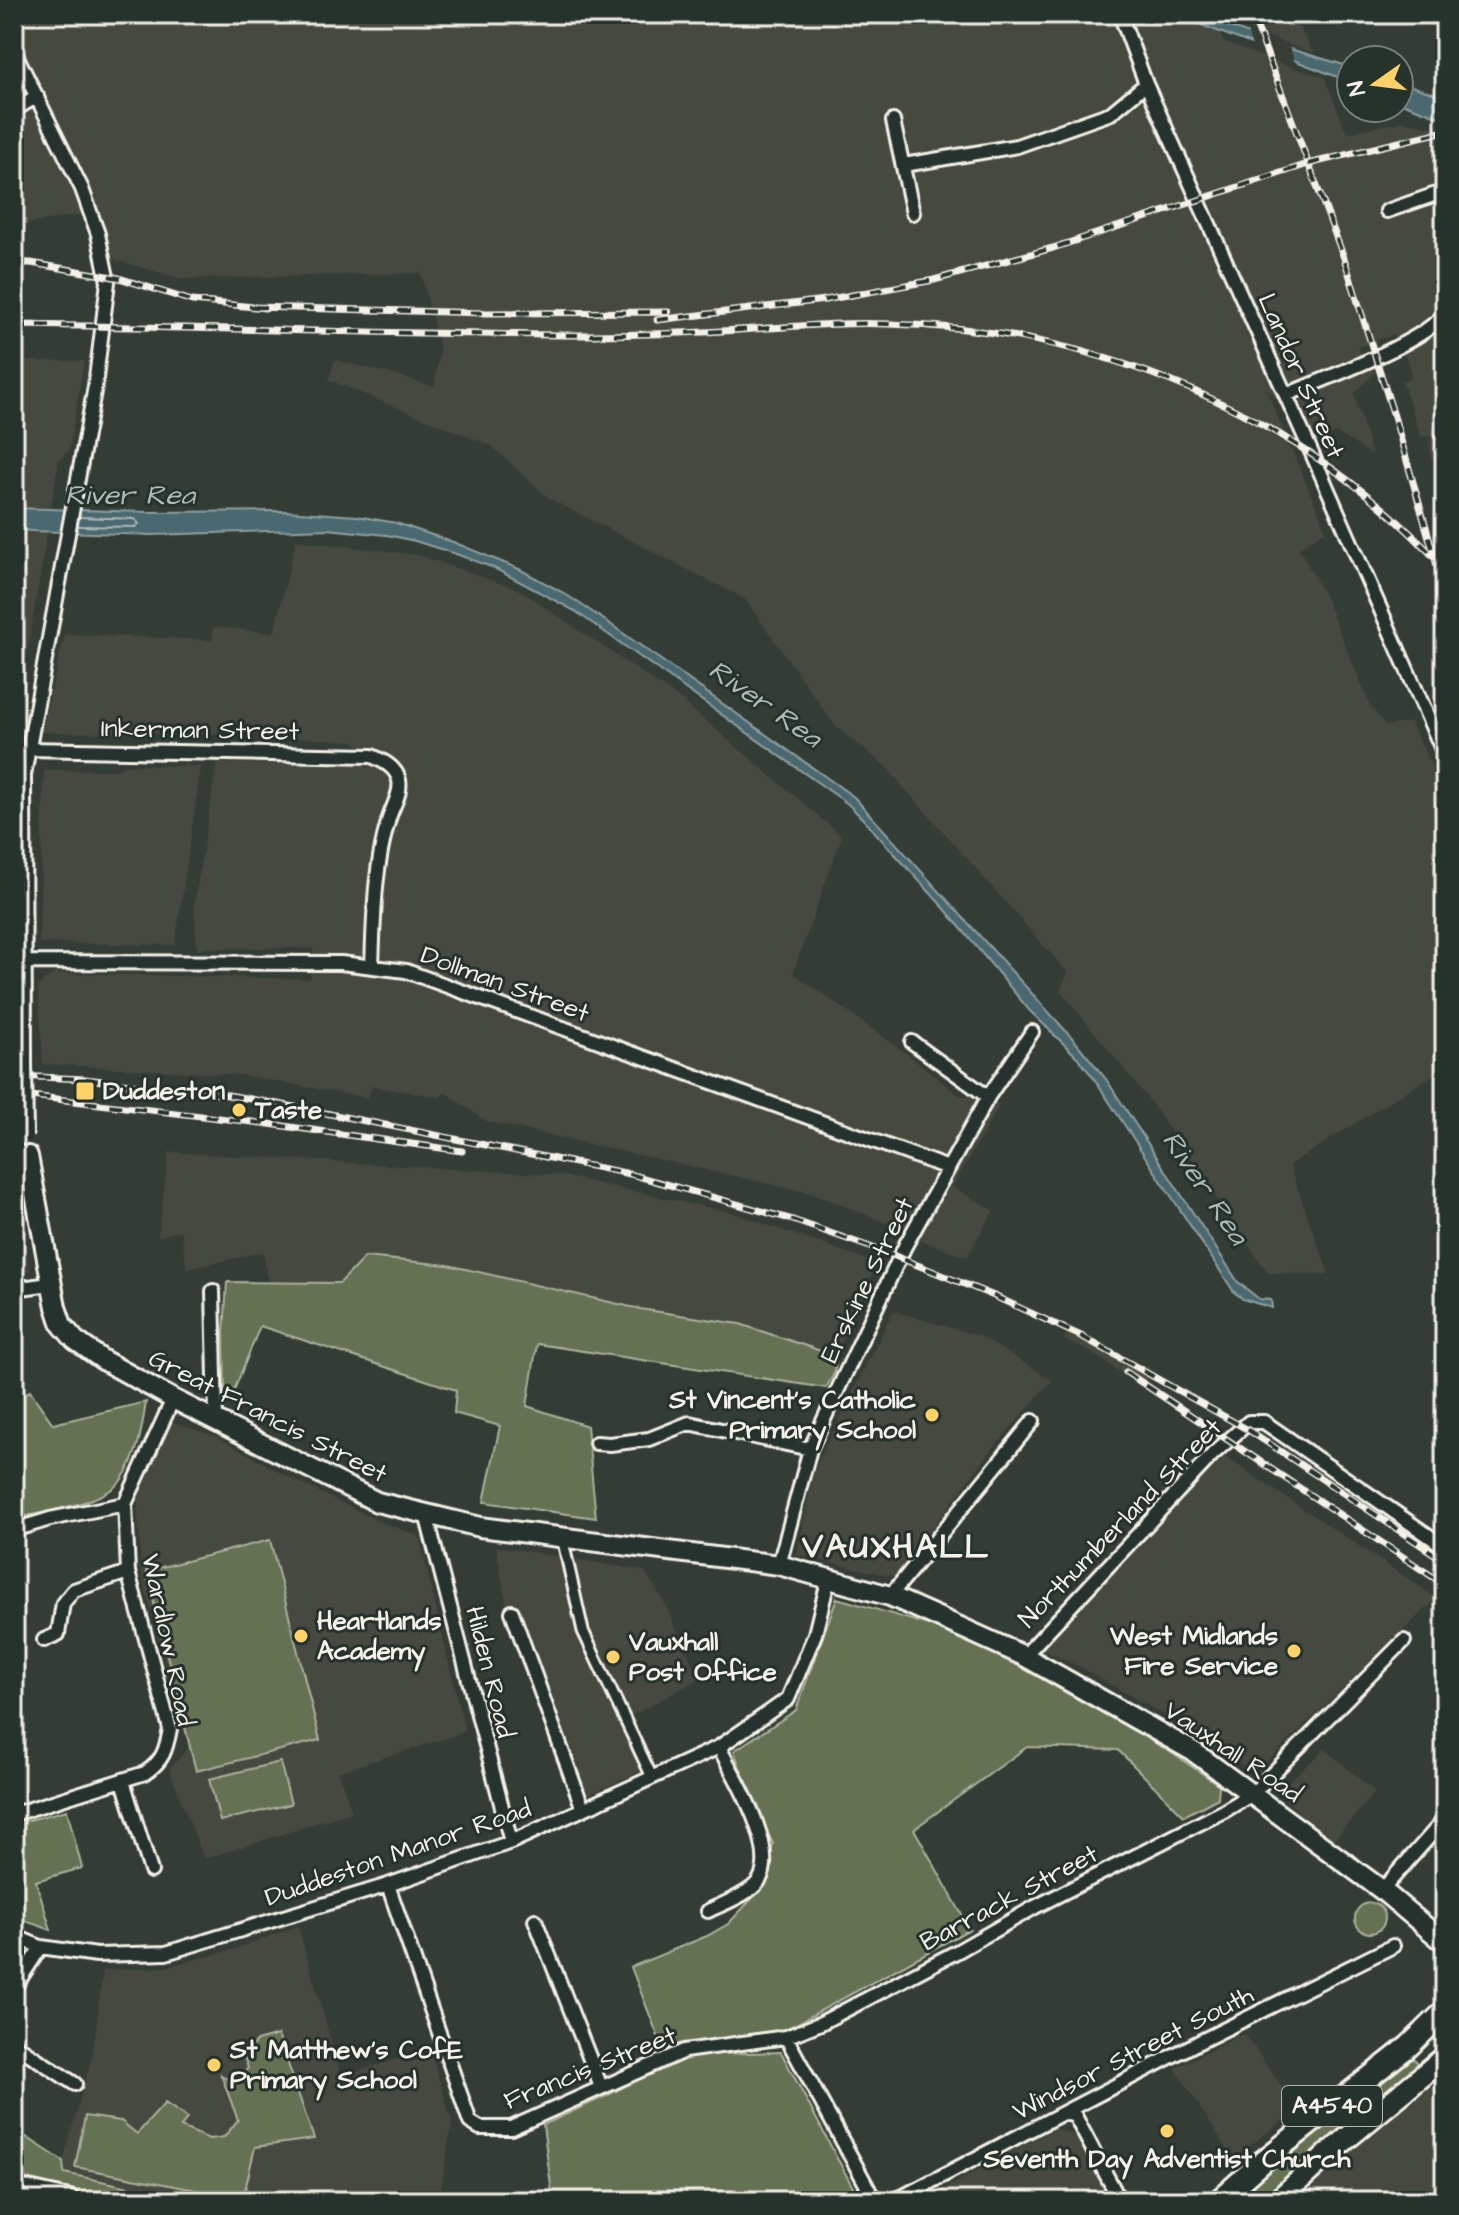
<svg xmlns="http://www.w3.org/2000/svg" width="1459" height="2215" font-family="'Architects Daughter',sans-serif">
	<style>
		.built { fill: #45493f }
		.green { fill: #657152; stroke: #acb19d; stroke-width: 2 }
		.water { fill: #4a6870; stroke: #8e9fa0; stroke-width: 2 }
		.pier { fill: #343d35 }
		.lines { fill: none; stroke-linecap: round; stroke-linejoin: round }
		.shore { stroke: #b0bab8; stroke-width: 2 }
		.pedestrian-casing { stroke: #f4f1e8; stroke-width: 15 }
		.minor-casing { stroke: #f4f1e8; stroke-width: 18 }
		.secondary-casing { stroke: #f4f1e8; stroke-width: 24 }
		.primary-casing { stroke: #f4f1e8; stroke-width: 26 }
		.trunk-casing { stroke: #f4f1e8; stroke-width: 26 }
		.pedestrian { stroke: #26332d; stroke-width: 9 }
		.minor { stroke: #26332d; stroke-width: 12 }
		.secondary { stroke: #26332d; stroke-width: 18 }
		.primary { stroke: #26332d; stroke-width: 20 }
		.trunk { stroke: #26332d; stroke-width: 20 }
		.rail-casing { stroke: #f4f1e8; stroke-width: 7 }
		.rail { stroke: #26332d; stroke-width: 4; stroke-dasharray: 12; stroke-linecap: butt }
		.minor-bridge-casing { stroke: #f4f1e8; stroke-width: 18; stroke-linecap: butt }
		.minor-bridge { stroke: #26332d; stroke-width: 12 }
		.poi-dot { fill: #ffd166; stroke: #26332d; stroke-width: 3 }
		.labels { text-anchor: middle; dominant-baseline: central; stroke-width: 6; stroke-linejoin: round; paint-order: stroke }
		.shield { fill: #26332d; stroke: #b6b8b0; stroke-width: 2 }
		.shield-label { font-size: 24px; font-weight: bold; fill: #f4f1e8 }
		.street-label { font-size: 26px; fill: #f4f1e8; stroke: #26332d }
		.poi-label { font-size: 26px; font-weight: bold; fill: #f4f1e8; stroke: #26332d; text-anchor: start }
		.water-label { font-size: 28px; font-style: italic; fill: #b0bab8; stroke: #26332d }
		.district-label { font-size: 34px; font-weight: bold; letter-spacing: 2px; fill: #f4f1e8; stroke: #26332d }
	</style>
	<rect width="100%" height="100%" fill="#343d35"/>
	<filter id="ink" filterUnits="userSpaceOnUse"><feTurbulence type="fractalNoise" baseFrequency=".0125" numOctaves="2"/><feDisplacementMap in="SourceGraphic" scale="16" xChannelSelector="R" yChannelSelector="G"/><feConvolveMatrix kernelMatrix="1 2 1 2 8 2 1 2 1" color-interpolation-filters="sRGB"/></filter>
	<g filter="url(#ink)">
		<!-- built -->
		<path class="built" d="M14 14H1292L1313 53 1215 19 1223 42 1297 69 1324 76 1347 133 1404 121 1445 130 1443 459 1431 460 1430 436 1421 437 1402 381 1411 378 1410 366 1395 334 1358 347 1375 373 1354 394 1372 455 1337 433 1317 441 1265 387 1289 444 1287 447 1292 450 1326 530 1299 548 1325 597 1370 705 1386 726 1410 722 1445 793V999L1439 1003 1445 1013V1067L1289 1165 1329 1274 1268 1273 1149 1100 1060 990 1068 973 885 766 836 727 745 599 550 499 490 445 329 380 335 360 396 375 434 387 440 350 421 273 182 279 116 260 83 214 14 226Z
			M14 361H84L69 451 59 459 14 733Z
			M296 540 418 555 520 590 680 699 842 836 793 973 906 1053 960 1096 973 1095 1000 1105 952 1187 994 1210 967 1257 919 1240 901 1229 815 1194 486 1121 446 1093 439 1097 372 1086 368 1098 241 1075 43 1064 38 986 54 973 310 979 313 948H197L194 905 217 763 369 765 364 750 354 741 250 735 41 732 65 634 213 640V627L274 633Z
			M124 765 201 766 175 945 39 943 44 770H119Z
			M169 1152 559 1175 733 1213 877 1263 836 1356 740 1324 636 1308 453 1267 340 1283 268 1282 263 1252 187 1269 181 1230 158 1237Z
			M14 1183 30 1271 14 1272Z
			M893 1311 980 1336 1052 1380 992 1450 895 1577 797 1555 813 1472Z
			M1069 1329 1151 1369 1142 1386 1088 1351 1064 1340Z
			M170 1421 215 1436 296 1481 381 1522 419 1536 465 1732 338 1772 352 1812 204 1859 169 1769 189 1747 141 1574 137 1495Z
			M1224 1456 1437 1598 1255 1773 1171 1719 1080 1667 1041 1649Z
			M496 1546 645 1571 664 1602 699 1679 628 1718 653 1766 581 1798 511 1627Z
			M1325 1749 1375 1792 1331 1843 1277 1792Z
			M298 1926 341 2076 430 2049 452 2122 439 2201H194L64 2173 63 2161 93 2053 103 1970 166 1967 232 1950Z
			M1244 2033 1298 2109 1233 2159 1175 2068Z
			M1445 2072V2201H1312L1298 2193Z
			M1055 2128 1077 2136 1112 2201H922Z"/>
		<!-- green -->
		<path class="green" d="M365 1257 448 1265 640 1309 740 1324 836 1356 835 1372 826 1388 537 1344 527 1406 587 1426 596 1518 484 1502 500 1426 454 1413 456 1390 260 1326 229 1403 225 1399 224 1332 227 1282 340 1283Z
			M30 1391 53 1424 146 1402C142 1429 138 1456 122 1479 107 1503 42 1512 14 1519V1398Z
			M270 1540 320 1740 196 1771 146 1571Z
			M837 1598C874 1609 912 1619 948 1632 1046 1669 1133 1726 1219 1785L1218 1798 1184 1816 1118 1750 1027 1747 914 1829 970 1929 778 2034 663 2049 631 1967 707 1936 728 1924 766 1884 773 1844 750 1795 734 1751 796 1710Z
			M280 1762 291 1804 220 1821 209 1779Z
			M67 1810 82 1868 36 1881 51 1930 14 1917V1824Z
			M1355 1918a15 15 0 1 1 30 0a15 15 0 1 1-30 0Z
			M278 2035 314 2139 255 2147 243 2199 75 2167 85 2116 121 2121 137 2134 165 2103 187 2118 181 2127 209 2139 224 2137 238 2120 221 2075 234 2084 248 2068 243 2054 257 2041Z
			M781 2052 860 2201H553L543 2125 606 2096 684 2055Z
			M1413 2058 1422 2067 1317 2154 1267 2201H1232L1318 2128Z
			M14 2129 63 2161 64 2173 194 2201H119L14 2180Z"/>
		<!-- water -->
		<path class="water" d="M1173 14H1186L1219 23 1290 49 1351 67V85L1335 76Z
			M1399 82 1445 97V119L1399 102Z
			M14 508 147 512 285 511 357 516 396 523 453 542 519 569 562 592 603 619 854 797 1075 1041 1106 1079 1238 1282 1259 1299 1271 1300 1272 1308 1243 1299 1234 1292 1095 1080 1078 1058 1029 1010 945 909 861 817 848 804 575 611 494 568 456 554 415 541 387 535 327 529 152 535 31 531 14 529Z"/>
		<!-- pier -->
		<path class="pier" d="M1246 28 1288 44 1296 65 1253 50Z"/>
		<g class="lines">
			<!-- shore -->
			<path class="shore" d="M78 526 135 527 139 524 135 519 79 517"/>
			<defs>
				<path id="pedestrian" d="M562 1537 583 1631 652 1777"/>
				<path id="minor" d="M1120 14 1146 84 1310 449 1445 756
					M14 51 82 189 98 234 108 282 95 386 24 775 25 1063
					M14 110 37 96
					M893 121 913 213
					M904 165 1017 146 1111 113 1146 84
					M1387 211 1445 191
					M1286 395C1323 379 1424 343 1445 313
					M28 749 372 756C383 761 396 767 399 780 402 794 391 808 388 822 374 869 374 917 372 966
					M25 962 341 963 406 971 948 1168
					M912 1042 988 1097
					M14 1289 50 1284
					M213 1291 216 1420
					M596 1443 610 1444 649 1439 689 1423 810 1449
					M426 1514 511 1842
					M14 1530 50 1519 125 1504
					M779 1565 810 1449 905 1246 988 1097 1032 1032
					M890 1596 1033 1421
					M512 1612 583 1809
					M44 1640 58 1634 63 1603 74 1590 128 1572
					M1024 1656 1213 1454 1249 1422H1264L1445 1547
					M123 1781 151 1871
					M14 1814 145 1773C163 1761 166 1750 170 1729L128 1572 125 1504 173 1399
					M388 1885 470 2122 480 2128H511L684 2051 786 2037 821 2023 958 1951 1035 1907 1224 1811 1252 1794 1404 1641
					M1382 1890 1445 1819
					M708 1911C722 1904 753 1893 760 1879 778 1847 734 1776 719 1747
					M535 1920 601 2087
					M14 1936 41 1947 97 1955 166 1953 388 1885 511 1842 719 1747 788 1699 815 1634 829 1577
					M14 1988 41 1947
					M786 2037 875 2201
					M14 2044 75 2084
					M1065 2113 1075 2116 1120 2201
					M894 2201 1199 2042 1393 1946"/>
				<path id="secondary" d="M14 1155 28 1156 56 1307 62 1325 75 1340 103 1360 173 1399 377 1502 480 1527 779 1565 890 1596 949 1622 1024 1656 1194 1752 1382 1890 1445 1943"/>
				<path id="primary" d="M14 2189 69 2201"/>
				<path id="trunk" d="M1218 2201 1263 2161 1409 2046 1445 2011
					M1277 2201 1327 2155 1445 2057"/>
			</defs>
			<!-- pedestrian casing -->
			<use href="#pedestrian" class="pedestrian-casing"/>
			<!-- minor casing -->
			<use href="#minor" class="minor-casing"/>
			<!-- secondary casing -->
			<use href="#secondary" class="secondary-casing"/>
			<!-- primary casing -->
			<use href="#primary" class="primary-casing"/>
			<!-- trunk casing -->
			<use href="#trunk" class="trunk-casing"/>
			<!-- pedestrian -->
			<use href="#pedestrian" class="pedestrian"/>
			<!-- minor -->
			<use href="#minor" class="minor"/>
			<!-- secondary -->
			<use href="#secondary" class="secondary"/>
			<!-- primary -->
			<use href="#primary" class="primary"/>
			<!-- trunk -->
			<use href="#trunk" class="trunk"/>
			<defs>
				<path id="rail" d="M1252 14 1344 258 1394 416 1445 593
					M14 263H31L119 278 192 301 265 308
					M254 307 487 313 668 312
					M657 320 825 300 934 280 1053 248 1308 164 1445 131
					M14 325C197 327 381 334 564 335 617 335 670 334 722 331 778 328 833 322 888 324 1096 328 1305 414 1445 569
					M14 1076 85 1079 228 1095 300 1108 630 1174 790 1219 890 1254 994 1296 1083 1337 1250 1431 1445 1561
					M14 1094 269 1124 462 1151
					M1126 1372 1445 1585"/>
			</defs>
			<!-- rail casing -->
			<use href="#rail" class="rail-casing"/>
			<!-- rail -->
			<use href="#rail" class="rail"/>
			<defs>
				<path id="minor-bridge" d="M25 1063 26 1137"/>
			</defs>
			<!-- minor-bridge casing -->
			<use href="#minor-bridge" class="minor-bridge-casing"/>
			<!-- minor-bridge -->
			<use href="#minor-bridge" class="minor-bridge"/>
		</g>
	</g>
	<!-- markers -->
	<g class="poi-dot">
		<rect x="75" y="1081" width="20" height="20" rx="4"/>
		<circle cx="239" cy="1110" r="8"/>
		<circle cx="932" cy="1415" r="8"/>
		<circle cx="301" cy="1636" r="8"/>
		<circle cx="1294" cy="1651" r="8"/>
		<circle cx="613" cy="1657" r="8"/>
		<circle cx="214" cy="2065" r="8"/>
		<circle cx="1167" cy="2131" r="8"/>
	</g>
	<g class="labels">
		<!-- shield labels -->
		<rect class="shield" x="1282" y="2086" width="100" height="40" rx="6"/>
		<g class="shield-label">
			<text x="1332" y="2106">A4540</text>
		</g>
		<!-- street labels -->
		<g class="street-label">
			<text transform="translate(1301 376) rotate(66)">Landor Street</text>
			<text transform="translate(200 730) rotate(1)">Inkerman Street</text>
			<text transform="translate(505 984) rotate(20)">Dollman Street</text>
			<text transform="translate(867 1280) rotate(-64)">Erskine Street</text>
			<text transform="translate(268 1416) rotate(27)">Great Francis Street</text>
			<text transform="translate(1120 1523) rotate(-46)">Northumberland Street</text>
			<text transform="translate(168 1640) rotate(78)">Wardlow Road</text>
			<text transform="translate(490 1672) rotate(76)">Hilden Road</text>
			<text transform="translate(1233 1752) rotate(34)">Vauxhall Road</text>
			<text transform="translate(398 1853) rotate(-19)">Duddeston Manor Road</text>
			<text transform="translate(1009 1898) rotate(-28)">Barrack Street</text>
			<text transform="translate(1133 2053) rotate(-27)">Windsor Street South</text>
			<text transform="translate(590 2068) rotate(-22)">Francis Street</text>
		</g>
		<!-- poi labels -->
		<g class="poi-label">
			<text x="103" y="1091">Duddeston</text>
			<text x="255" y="1110">Taste</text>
			<text x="916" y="1400" text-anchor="end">St Vincent's Catholic<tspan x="916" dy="30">Primary School</tspan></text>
			<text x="317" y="1621">Heartlands<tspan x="317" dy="30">Academy</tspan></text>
			<text x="1278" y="1636" text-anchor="end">West Midlands<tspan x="1278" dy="30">Fire Service</tspan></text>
			<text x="629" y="1642">Vauxhall<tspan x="629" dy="30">Post Office</tspan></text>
			<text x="230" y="2050">St Matthew's CofE<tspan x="230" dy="30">Primary School</tspan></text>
			<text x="1167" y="2159" text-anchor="middle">Seventh Day Adventist Church</text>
		</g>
		<!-- water labels -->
		<g class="water-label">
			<text x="130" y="495">River Rea</text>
			<text transform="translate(765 704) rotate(35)">River Rea</text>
			<text transform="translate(1205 1188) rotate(56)">River Rea</text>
		</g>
		<!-- district labels -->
		<g class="district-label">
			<text x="896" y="1547">VAUXHALL</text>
		</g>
	</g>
	<!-- margin -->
	<rect width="1459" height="2215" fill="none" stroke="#26332d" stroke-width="48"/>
	<rect x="24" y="24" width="1411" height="2167" fill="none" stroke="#f4f1e8" stroke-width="3" filter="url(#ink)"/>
	<!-- north arrow -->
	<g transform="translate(1375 84) rotate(256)"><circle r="38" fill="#26332d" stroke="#787f78" stroke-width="2"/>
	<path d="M0-6L14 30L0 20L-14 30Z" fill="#ffd166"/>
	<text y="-12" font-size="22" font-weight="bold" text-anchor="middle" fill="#f4f1e8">N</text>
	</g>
</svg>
